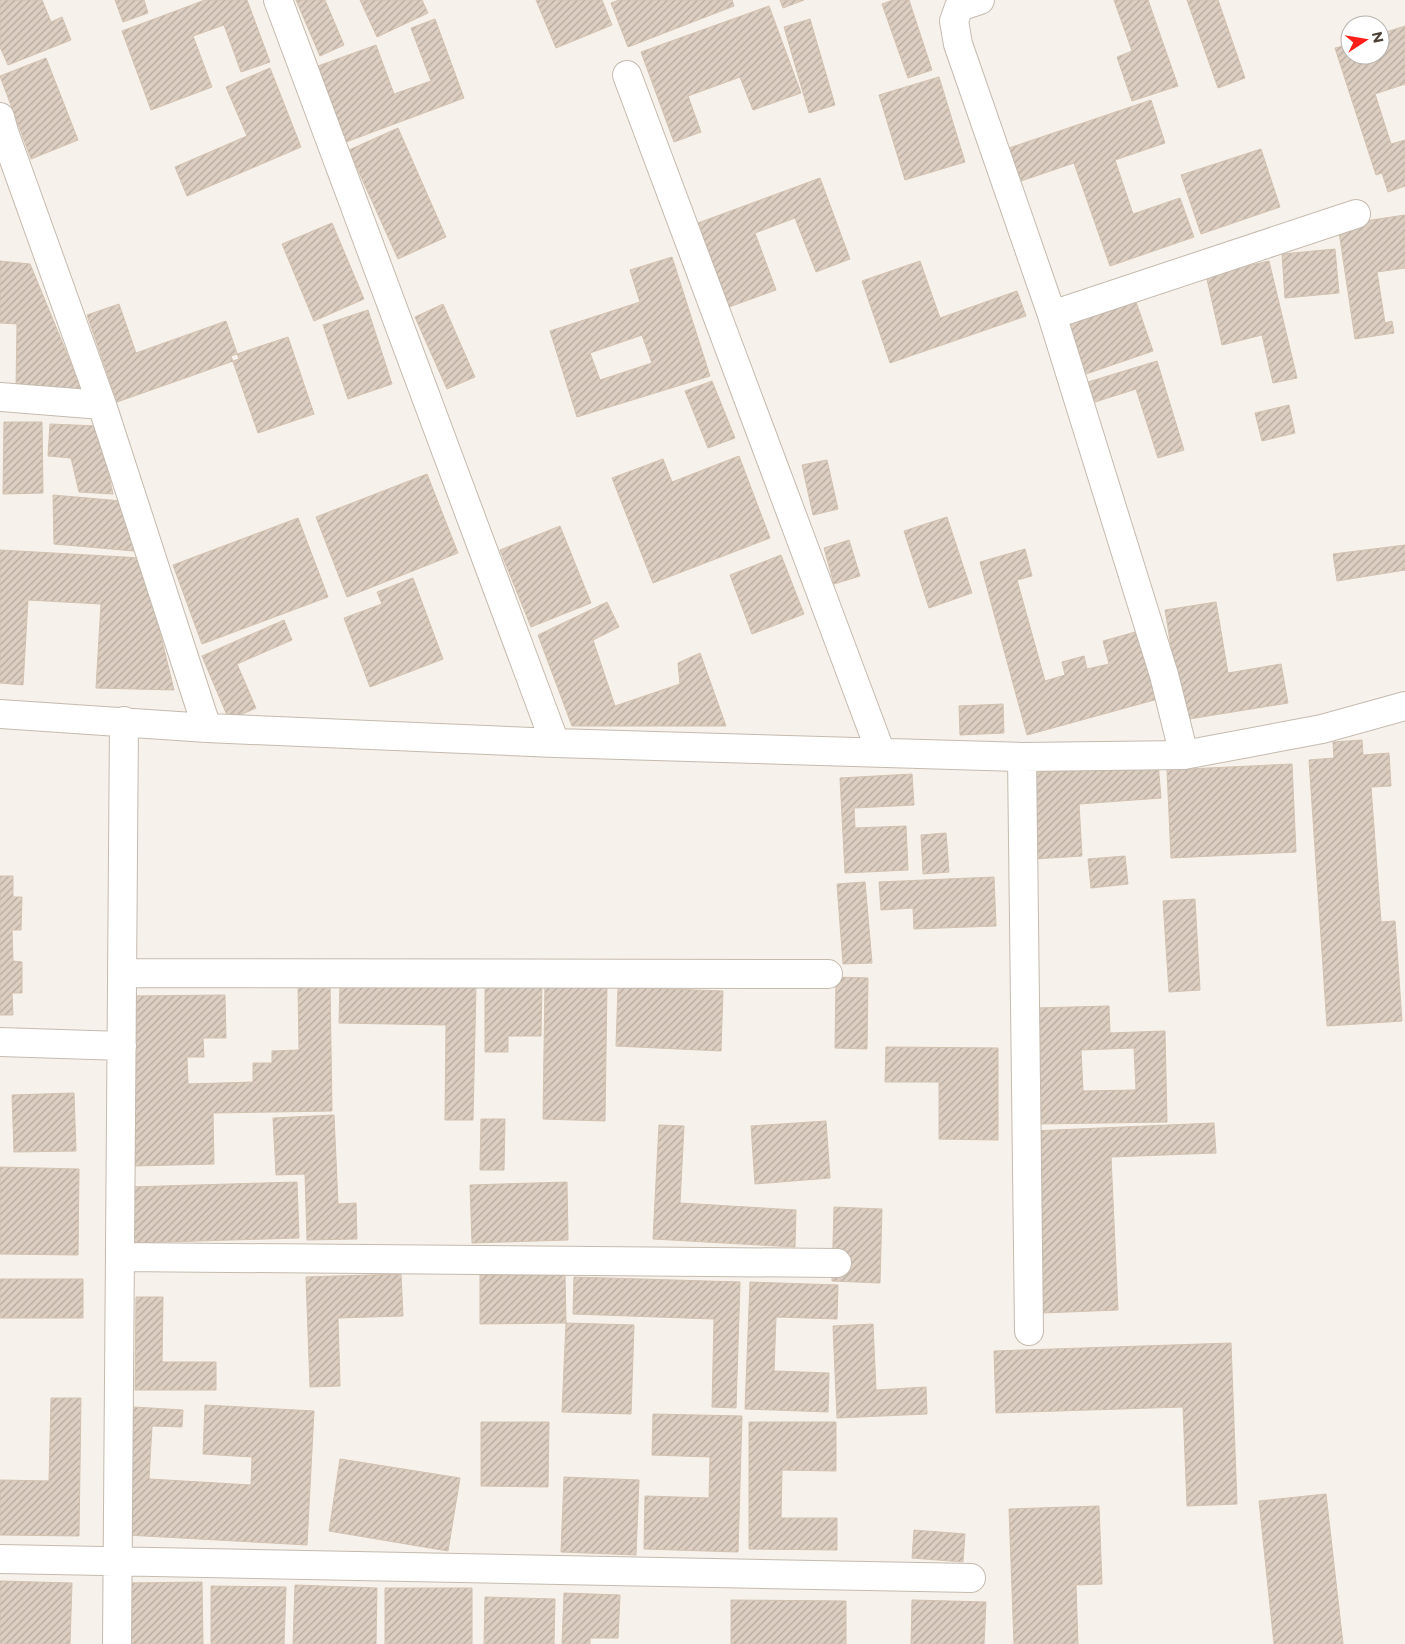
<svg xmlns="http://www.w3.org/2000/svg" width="1405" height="1644" font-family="Montserrat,sans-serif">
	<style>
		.building { fill: url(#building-hatch); stroke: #d4c2b0; fill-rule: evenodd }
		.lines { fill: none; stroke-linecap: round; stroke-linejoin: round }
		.minor-casing { stroke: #c5baae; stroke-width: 30 }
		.minor { stroke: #fff; stroke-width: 28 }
	</style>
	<defs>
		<pattern id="building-hatch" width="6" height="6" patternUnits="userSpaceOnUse" patternTransform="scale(1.25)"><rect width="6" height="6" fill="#dccec1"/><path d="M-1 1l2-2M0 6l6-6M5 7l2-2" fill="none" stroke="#b4a99e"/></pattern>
	</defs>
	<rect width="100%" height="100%" fill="#f6f1ea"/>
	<!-- building -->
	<path class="building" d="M0 0H42L51 22 62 17 71 40 8 65 0 47Z
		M115 0H144L148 13 123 22Z
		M205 0H247L270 62 241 72 224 25 193 36 212 87 151 110 122 31Z
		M296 0H325L344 45 320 56Z
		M360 0H422L428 13 377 37Z
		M536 0H602L612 25 556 48Z
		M619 0H732L734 6 628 47 611 3Z
		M780 0H804L783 8Z
		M893 0H909L932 70 908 78 882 4Z
		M1114 0H1148L1178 86 1132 101 1117 57 1132 51Z
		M1187 0H1218L1245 78 1218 88Z
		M769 6 801 93 753 110 740 77 688 96 701 132 674 142 641 52Z
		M435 19 464 98 346 142 318 66 376 45 394 94 431 81 411 28Z
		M810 19 835 105 809 113 784 27Z
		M1405 26V84L1375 94 1391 144 1405 140V186L1388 192 1382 173 1376 175 1335 48 1350 44V55H1380V34Z
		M46 58 78 140 31 159 0 76Z
		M270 68 301 147 187 196 175 167 247 136 226 87Z
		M939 77 965 162 905 180 879 95Z
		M1151 100 1165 143 1115 160 1133 214 1180 198 1194 237 1110 266 1074 163 1021 181 1009 148Z
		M398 128 446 237 398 259 349 150Z
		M1261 149 1280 207 1201 234 1181 175Z
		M820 178 850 259 816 272 795 218 755 233 776 290 729 307 698 223Z
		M1405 215V268L1377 272 1385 323 1392 321 1394 333 1355 339 1338 225Z
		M332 223 364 299 314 321 282 244Z
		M1335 249 1339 293 1285 298 1282 254Z
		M672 257 710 376 577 417 550 331 640 302 630 270ZM642 335 652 363 600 380 590 353Z
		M0 261 30 264 82 390H16L17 324 0 323Z
		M920 261 940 318 1017 291 1026 316 890 363 862 281Z
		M1269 261 1297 378 1273 383 1262 335 1222 345 1206 275Z
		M1135 299 1153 351 1083 375 1065 322Z
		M119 304 136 353 226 321 239 359 117 402 87 315Z
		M443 304 475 377 447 389 415 317Z
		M368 310 392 384 348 399 323 325Z
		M288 337 314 414 258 433 231 356Z
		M1157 361 1184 450 1158 458 1136 389 1095 402 1088 382Z
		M712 381 735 438 708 448 685 391Z
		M1289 405 1295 433 1262 441 1255 413Z
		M4 422H42L43 493 3 494Z
		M50 424 98 426 113 494 79 492 71 458 48 456Z
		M739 456 770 538 653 583 612 478 663 459 672 482Z
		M827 460 838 509 813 515 802 465Z
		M427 474 458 553 347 597 316 517Z
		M53 495 121 501 134 551 54 544Z
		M947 517 972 593 929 608 904 531Z
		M298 518 328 597 202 644 173 565Z
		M560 526 591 603 531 627 500 550Z
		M849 540 860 576 834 584 824 548Z
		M1405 545V570L1337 581 1333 554Z
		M1025 549 1032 576 1017 580 1045 681 1065 675 1062 662 1084 656 1087 669 1109 664 1103 641 1139 631 1158 699 1027 735 980 562Z
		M0 550 142 558 174 690 96 688 101 604 28 600 23 685 0 683Z
		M781 555 804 614 752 634 730 575Z
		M413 578 443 659 370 687 344 618 382 604 377 592Z
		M607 602 619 627 593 640 615 706 680 684 678 663 700 653 726 726H572L538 635Z
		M1216 602 1228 673 1281 664 1288 703 1183 720 1165 610Z
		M284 620 292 640 237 664 256 708 229 720 202 656Z
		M1003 704 1004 733 960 735 959 706Z
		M1362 740 1363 755 1389 753 1391 786 1371 787 1381 922 1395 921 1402 1021 1327 1026 1309 760 1334 758 1333 742Z
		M1158 763 1161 798 1079 804 1082 856 1034 859 1028 773Z
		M1292 764 1296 852 1171 858 1167 770Z
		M912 774 914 805 854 808 855 828 906 826 908 870 845 873 840 778Z
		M946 833 949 872 923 874 921 835Z
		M1125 856 1128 884 1091 888 1088 859Z
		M0 876H13V897H22L21 930H12L13 961 22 962V993H12L13 1015H0Z
		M994 877 996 926 914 929 913 908 881 910 879 882Z
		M865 882 872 963 843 964 837 884Z
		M1195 899 1200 990 1169 992 1163 901Z
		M836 977 868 978 867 1049 835 1048Z
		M340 982 476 985 473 1120H445L446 1025 339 1023Z
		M330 984 332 1111 213 1113 214 1164 135 1166 132 996 225 995 226 1038H203L204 1057H187L188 1084 253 1082V1063H272V1051L299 1050 298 985Z
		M485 984H542L541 1036H508V1052H485Z
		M545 984 607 985 605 1121 543 1119Z
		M618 987 723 991 721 1051 616 1046Z
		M1109 1006 1110 1033 1165 1031 1167 1122 1037 1124 1035 1008ZM1134 1048 1136 1090 1083 1091 1081 1050Z
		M886 1047 998 1048V1140L939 1139V1082H885Z
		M74 1093 76 1151 14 1152 12 1095Z
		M334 1115 338 1204 356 1203 357 1239 307 1240 305 1174 276 1175 273 1118Z
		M481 1119H505L504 1170H480Z
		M826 1121 830 1178 755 1184 751 1126Z
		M1214 1123 1216 1153 1111 1157 1118 1310 1042 1313 1033 1131Z
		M659 1125 684 1126 680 1203 796 1210 795 1247 653 1239Z
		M0 1167 79 1169 78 1255 0 1254Z
		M297 1182 299 1238 130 1243 129 1187Z
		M567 1182 568 1240 472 1243 470 1185Z
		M834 1207 882 1209 880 1283 832 1281Z
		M401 1274 403 1316 338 1318 340 1386 310 1387 306 1277Z
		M480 1275H565L566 1323 480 1324Z
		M574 1277 740 1282 736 1408 712 1407 714 1319 573 1314Z
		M0 1279H83V1318H0Z
		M750 1282 838 1285 837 1319 776 1317 774 1371 829 1373 828 1412 745 1409Z
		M136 1297H163L162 1362H216V1390H135Z
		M566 1323 634 1325 631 1414 562 1412Z
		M873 1324 876 1390 926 1387 927 1414 837 1418 833 1326Z
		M1231 1343 1237 1504 1187 1506 1183 1407 996 1413 994 1351Z
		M51 1398H81L79 1536 0 1535V1480L49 1481Z
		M205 1405 314 1411 307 1545 127 1535 134 1407 183 1410 182 1427 152 1426 149 1479 251 1485 252 1457 203 1454Z
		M653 1414 742 1416 738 1552 644 1549 645 1496 709 1498 710 1457 652 1455Z
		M481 1422H549L548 1487 481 1486Z
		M749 1422H836V1471L782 1470 781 1518H837V1550L749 1549Z
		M340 1459 460 1478 448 1551 329 1531Z
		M564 1477 639 1480 636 1555 561 1552Z
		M1326 1494 1343 1644H1274L1259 1501Z
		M1099 1506 1102 1584 1076 1585 1078 1644H1014L1009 1509Z
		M914 1530 965 1534 963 1562 912 1558Z
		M0 1581 72 1583 70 1644H0Z
		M202 1582 203 1644H124L125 1583Z
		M295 1585 377 1588 376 1644H293Z
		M211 1586 286 1587 284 1644H211Z
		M385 1588H472V1644H385Z
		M564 1593 620 1595 618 1638H590V1644H562Z
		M485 1597 555 1599 554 1644H484Z
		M731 1600 846 1601V1644H731Z
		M912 1600 986 1602 984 1644H911Z"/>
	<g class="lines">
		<defs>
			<path id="minor" d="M278 0 555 743
				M980 0 959 7 954 21 958 44 1052 315 1164 675 1184 755
				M627 75 881 753
				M0 117 4 132 102 405 207 728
				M1052 315 1356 214
				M0 397 102 405
				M0 714 207 728 555 743 1022 757 1184 755 1322 729 1405 706
				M1022 757 1029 1331
				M122 973 828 974
				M0 1042 122 1046
				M120 1257 837 1263
				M0 1559 971 1578
				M117 1644 124 721"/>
		</defs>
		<!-- minor casing -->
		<use href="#minor" class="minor-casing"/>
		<!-- minor -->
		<use href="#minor" class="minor"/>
	</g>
	<!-- north arrow -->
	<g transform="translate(1365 40) rotate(78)"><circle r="24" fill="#ffffff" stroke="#b7b3af"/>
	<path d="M0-4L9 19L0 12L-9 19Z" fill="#ff1f18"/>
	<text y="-8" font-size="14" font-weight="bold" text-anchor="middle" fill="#4b4137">N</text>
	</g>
</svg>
